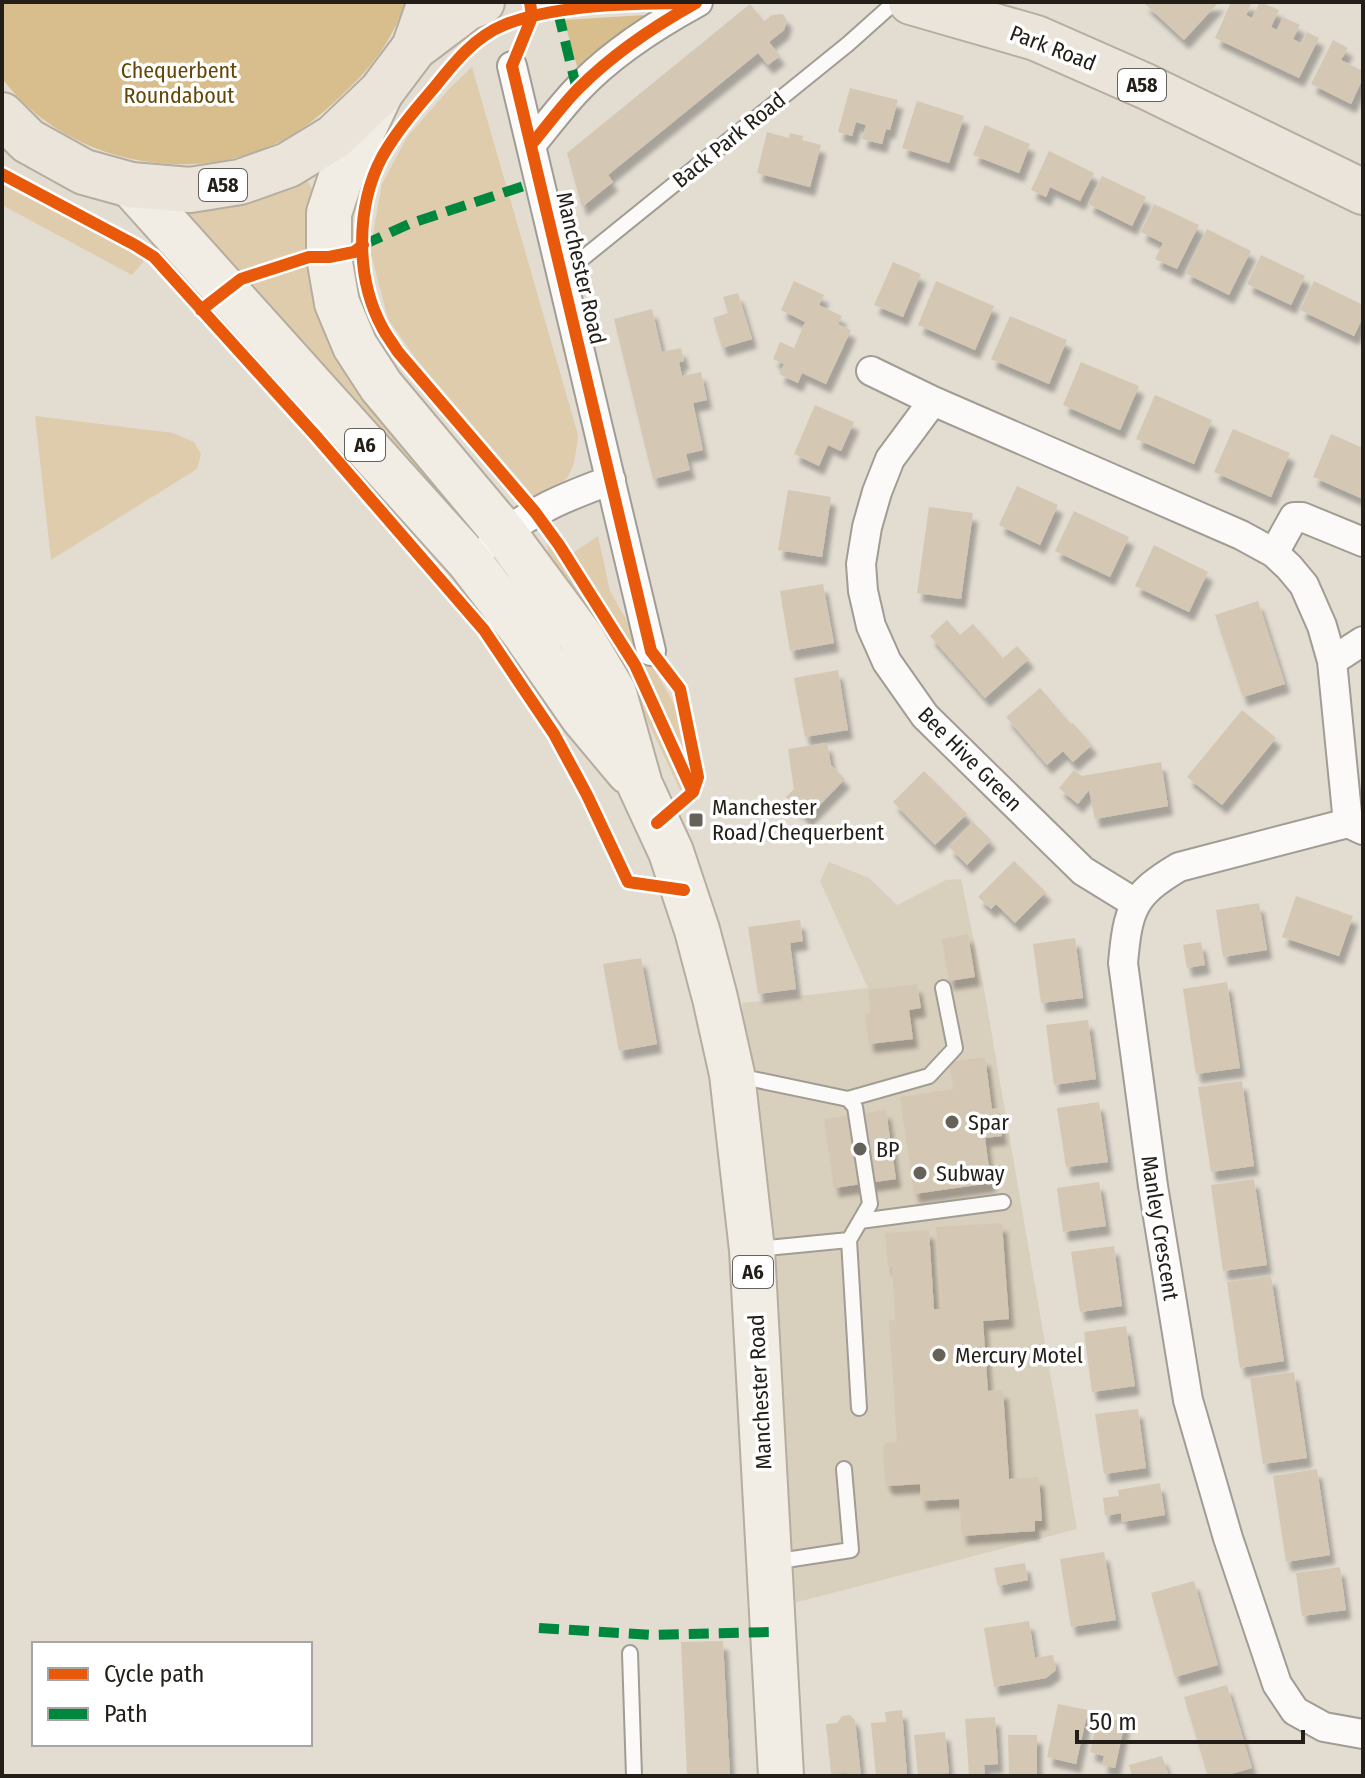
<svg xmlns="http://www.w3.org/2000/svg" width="1365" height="1778" font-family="'Fira Sans Condensed',sans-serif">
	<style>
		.built { fill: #d9cfbd }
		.green { fill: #deccad }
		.forest { fill: #d8bd8d }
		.building { fill: #d4c8b4; filter: url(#shadow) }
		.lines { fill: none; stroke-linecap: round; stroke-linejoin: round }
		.lane-casing { stroke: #a19c94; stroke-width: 18 }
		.street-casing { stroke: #a19c94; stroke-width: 32 }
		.primary-casing { stroke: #b5ad9e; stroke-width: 48 }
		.highway-casing { stroke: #b5ad9e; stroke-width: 48 }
		.lane { stroke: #fbfaf8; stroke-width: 14 }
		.street { stroke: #fbfaf8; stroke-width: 28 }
		.primary { stroke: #f1ede5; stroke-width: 44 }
		.highway { stroke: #eae4da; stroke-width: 44 }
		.quiet { stroke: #00873e; stroke-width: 10; stroke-dasharray: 20 10; stroke-linecap: butt }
		.cycleway-casing { stroke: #fff; stroke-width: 17 }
		.cycleway { stroke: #e8590c; stroke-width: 12 }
		.poi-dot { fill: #666159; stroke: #fff; stroke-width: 3 }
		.labels { text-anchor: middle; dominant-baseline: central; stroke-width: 7; stroke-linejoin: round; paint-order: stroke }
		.shield { fill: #fff; stroke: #65625d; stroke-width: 2 }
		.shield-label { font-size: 20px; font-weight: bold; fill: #231f18 }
		.street-label { font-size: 22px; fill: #231f18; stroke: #fff }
		.park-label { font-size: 22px; fill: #644606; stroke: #fff }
		.poi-label { font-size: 22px; fill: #231f18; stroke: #fff; text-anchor: start }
	</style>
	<defs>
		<filter id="shadow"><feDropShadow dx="5" dy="9" stdDeviation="2" flood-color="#0004"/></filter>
	</defs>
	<rect width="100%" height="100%" fill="#e2dcd1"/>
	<!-- built -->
	<path class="built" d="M829 862 869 878 897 905 946 880 961 879 984 989 1077 1529 790 1604 765 1193 742 1003 868 988 820 881Z"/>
	<!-- green -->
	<path class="green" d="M472 67 578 435C574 471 572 485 534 497L417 360 388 319 370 250 382 184 407 137 451 87Z
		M306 179 313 190 308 252 234 273 179 214 220 207Z
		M2 185 131 250 144 261 132 275 2 205Z
		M308 263C314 304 326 339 347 374L465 512V519L450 517 246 286Z
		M35 416 173 433 194 442 201 454 197 469 51 560Z
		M598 536 610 591 674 704 680 705 692 762 573 553Z
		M547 538 587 595 621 653 688 786 680 790 638 701 606 642 548 555Z"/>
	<!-- forest -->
	<path class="forest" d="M2 2H405C394 38 372 67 345 92 324 112 303 131 277 143 185 187 63 161 2 78Z
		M662 14 581 80 564 20Z"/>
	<!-- building -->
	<path class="building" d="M1143 2H1219L1184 40Z
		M1231 2H1252L1246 15 1252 18 1260 2 1279 10 1271 27 1277 30 1283 17 1300 25 1293 39 1302 44 1307 32 1319 38 1299 78 1215 38Z
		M750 4 764 21 772 15 783 14 787 20 784 30 769 42 780 56 768 65 758 53 608 175 613 182 582 207 567 153Z
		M1333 40 1348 48 1341 60 1363 71V78L1351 104 1311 84Z
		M850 88 898 100 890 130 886 129 882 144 862 139 866 125 856 122 852 136 838 132Z
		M917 101 964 116 949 163 902 148Z
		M985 125 1030 144 1019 173 973 155Z
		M767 132 789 138 790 133 803 136 802 140 821 145 810 187 757 173Z
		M1049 151 1094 173 1080 201 1050 187 1046 197 1031 190Z
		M1102 176 1146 197 1132 226 1088 204Z
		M1154 204 1199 225 1177 269 1155 259 1163 243 1141 232Z
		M1207 229 1251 251 1229 295 1185 273Z
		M1261 255 1305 276 1291 305 1247 284Z
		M893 262 921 274 903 317 874 305Z
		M794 281 824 295 819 305 842 316 838 324 851 330 826 384 802 373 798 383 779 374 784 364 773 359 780 342 794 348 805 322 781 310Z
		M936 281 994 306 975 350 918 325Z
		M1314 281 1363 305V317L1354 336 1300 310Z
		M738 293 752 339 722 348 713 318 728 313 723 297Z
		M652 309 662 352 681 348 684 361 679 362 682 376 701 372 707 400 693 403 703 450 686 454 690 470 653 479 614 319Z
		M1010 316 1067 340 1049 384 991 359Z
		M1081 362 1139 386 1120 430 1063 405Z
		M1155 395 1212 420 1194 464 1136 439Z
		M815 405 854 422 841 451 828 445 819 466 794 454Z
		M1233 429 1290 453 1271 497 1214 472Z
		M1331 434 1363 448V499L1313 477Z
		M1017 486 1058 505 1040 545 999 525Z
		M788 490 831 497 822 557 778 550Z
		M929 507 973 513 961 599 917 593Z
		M1074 511 1129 537 1110 577 1055 551Z
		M1154 545 1208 572 1189 612 1135 586Z
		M823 584 834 643 790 651 780 591Z
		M1258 601 1285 684 1243 697 1215 615Z
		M947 620 960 635 973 624 1003 658 1017 646 1029 659 985 698 930 636Z
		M838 670 848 730 805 737 794 678Z
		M1040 688 1071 724 1073 723 1092 745 1073 762 1063 751 1047 765 1006 717Z
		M1242 710 1276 738 1222 805 1187 777Z
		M827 743 831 765 845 779 807 818 786 797 794 789 788 749Z
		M1161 762 1168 806 1095 819 1089 790 1078 804 1059 788 1074 770 1082 776Z
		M924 771 967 814 935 845 893 802Z
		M973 822 991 840 967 865 949 847Z
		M1014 861 1046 892 1015 923 996 904 991 909 978 897Z
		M1296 896 1353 916 1339 956 1282 937Z
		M1259 903 1267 950 1223 957 1216 910Z
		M800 920 803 941 790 943 796 989 758 994 748 927Z
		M968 934 975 977 949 981 942 939Z
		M1075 938 1083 998 1041 1003 1033 944Z
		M1201 942 1205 965 1187 968 1183 945Z
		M641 958 657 1044 619 1051 603 964Z
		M1227 982 1240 1068 1196 1074 1183 989Z
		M917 984 921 1008 909 1010 913 1039 869 1044 865 1014 871 1013 868 990Z
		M1088 1020 1096 1079 1054 1085 1046 1025Z
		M985 1057 992 1109 998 1108 1002 1136 985 1138 991 1183 914 1194 900 1097 953 1089 949 1062Z
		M1242 1081 1254 1166 1211 1172 1198 1087Z
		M1099 1102 1108 1162 1066 1167 1057 1108Z
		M886 1110 896 1179 834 1188 824 1119Z
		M1254 1179 1267 1265 1223 1271 1211 1185Z
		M1099 1182 1106 1226 1063 1232 1057 1188Z
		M1002 1223 1009 1319 983 1321 988 1391 1003 1390 1009 1479 1039 1477 1042 1521H1035V1531L962 1536 959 1499 921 1501 920 1484 889 1486 885 1482 883 1447 886 1443 897 1442 889 1320H895L892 1267H888L885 1233 929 1230 934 1309H942L936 1227Z
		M1114 1246 1122 1306 1080 1312 1071 1252Z
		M1271 1276 1284 1361 1240 1368 1227 1282Z
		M1126 1326 1135 1386 1092 1392 1084 1332Z
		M1294 1372 1307 1458 1263 1464 1250 1378Z
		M1138 1409 1146 1468 1104 1474 1095 1414Z
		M1317 1469 1330 1555 1286 1562 1273 1476Z
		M1160 1483 1165 1515 1122 1522 1121 1513 1105 1516 1103 1498 1119 1496 1118 1490Z
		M1104 1552 1116 1620 1071 1627 1060 1559Z
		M1025 1563 1028 1580 998 1586 994 1568Z
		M1340 1567 1346 1610 1302 1616 1296 1573Z
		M1194 1581 1218 1665 1175 1677 1151 1593Z
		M1029 1621 1035 1658 1053 1655 1056 1670 1046 1678 994 1687 984 1628Z
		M723 1641 730 1776H687L681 1642Z
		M1227 1685 1252 1768 1224 1776H1208L1184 1697Z
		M1058 1704 1088 1710 1076 1764 1047 1757Z
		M902 1710 907 1775 876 1776 871 1723 886 1722 885 1712Z
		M850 1715 855 1720 861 1776H847V1773L831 1774 826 1724 837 1723 842 1716Z
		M1098 1716 1125 1722 1115 1768 1102 1765 1104 1756 1090 1752Z
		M995 1717 998 1764 984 1765 985 1775 969 1776 965 1719Z
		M945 1732 949 1773 918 1776 914 1735Z
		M1008 1735H1037V1776H1009Z
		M1162 1756 1169 1776H1132L1129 1765Z"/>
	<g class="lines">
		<defs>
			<path id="lane" d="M562 275 848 44 895 2
				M738 1076 848 1099 855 1107 870 1204 849 1240 756 1249
				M848 1099 929 1076 955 1048 943 988
				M860 1221 1003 1202
				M849 1240 859 1408
				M773 1562 851 1550 844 1469
				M630 1653 634 1776"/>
			<path id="street" d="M512 66 651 651
				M531 145C546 127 560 108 576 91 610 54 654 26 698 2
				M871 371 933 401 1241 535 1274 553 1289 567 1304 585 1322 626 1332 661 1348 823
				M933 401 890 459 877 492 867 527 861 564 863 591 871 626 887 662 925 716 1083 871 1135 903
				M492 543C530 511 565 497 611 480
				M1274 553 1294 517H1302L1363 542
				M1332 661 1363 641
				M1363 830 1348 823 1179 867C1132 895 1128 909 1123 963L1153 1186 1188 1400 1228 1538 1277 1684 1295 1711 1324 1727 1363 1734"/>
			<path id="primary" d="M380 94 341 177 329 213V257L337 303 355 346 381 386 504 533 581 637 614 693 640 785 671 852 697 930 715 998 732 1074 752 1250 781 1776
				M131 185 469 561 523 631 583 717 629 772"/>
			<path id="highway" d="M911 2 1036 38 1145 86 1363 192
				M414 48 467 8 482 2
				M2 115 28 141 84 172 131 185 190 190 240 182 288 165 334 137 381 92 414 48 430 2"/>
		</defs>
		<!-- lane casing -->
		<use href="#lane" class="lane-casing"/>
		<!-- street casing -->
		<use href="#street" class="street-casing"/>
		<!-- primary casing -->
		<use href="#primary" class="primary-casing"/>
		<!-- highway casing -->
		<use href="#highway" class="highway-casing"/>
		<!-- lane -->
		<use href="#lane" class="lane"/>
		<!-- street -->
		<use href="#street" class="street"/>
		<!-- primary -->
		<use href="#primary" class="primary"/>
		<!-- highway -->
		<use href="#highway" class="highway"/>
		<!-- quiet -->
		<path class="quiet" d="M558 12 577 90
			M363 245 409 224 539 181
			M539 1628 653 1635 773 1632"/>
		<defs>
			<path id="cycleway" d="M530 2 532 17 512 66 651 651 680 689 698 777 693 792 657 823
				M531 145C547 126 562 105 579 88 613 54 653 27 694 4
				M2 174 135 245 154 257 315 435 484 630 554 734 587 795 628 882 684 890
				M201 310 241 279 309 257H329L354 252 363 245
				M693 792 635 665 559 545 535 512 398 352C393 344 386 335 382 327 355 277 356 206 382 157 396 132 415 110 433 89 453 64 474 37 504 25 556 4 640 3 696 3"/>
		</defs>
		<!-- cycleway casing -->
		<use href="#cycleway" class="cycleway-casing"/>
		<!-- cycleway -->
		<use href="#cycleway" class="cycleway"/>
	</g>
	<!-- markers -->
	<g class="poi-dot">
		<rect x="688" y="812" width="16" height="16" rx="4"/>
		<circle cx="952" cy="1122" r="8"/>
		<circle cx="860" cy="1149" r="8"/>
		<circle cx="920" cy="1173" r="8"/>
		<circle cx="939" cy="1355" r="8"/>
	</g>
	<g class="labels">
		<!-- shield labels -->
		<g class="shield">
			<rect x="1118" y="69" width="48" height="32" rx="6"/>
			<rect x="199" y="169" width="48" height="32" rx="6"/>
			<rect x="345" y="429" width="40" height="32" rx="6"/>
			<rect x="733" y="1256" width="40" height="32" rx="6"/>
		</g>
		<g class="shield-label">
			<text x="1142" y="85">A58</text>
			<text x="223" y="185">A58</text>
			<text x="365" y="445">A6</text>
			<text x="753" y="1272">A6</text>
		</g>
		<!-- street labels -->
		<g class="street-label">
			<text transform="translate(1053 48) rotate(21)">Park Road</text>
			<text transform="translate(729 140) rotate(-39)">Back Park Road</text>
			<text transform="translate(581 268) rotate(77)">Manchester Road</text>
			<text transform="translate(970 759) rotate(45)">Bee Hive Green</text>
			<text transform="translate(1160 1228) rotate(81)">Manley Crescent</text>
			<text transform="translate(760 1392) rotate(-93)">Manchester Road</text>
		</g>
		<!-- park labels -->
		<g class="park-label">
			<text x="179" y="70">Chequerbent<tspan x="179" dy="25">Roundabout</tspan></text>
		</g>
		<!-- poi labels -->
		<g class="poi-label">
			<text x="712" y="807">Manchester<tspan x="712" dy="25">Road/Chequerbent</tspan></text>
			<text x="968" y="1122">Spar</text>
			<text x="876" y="1149">BP</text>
			<text x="936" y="1173">Subway</text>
			<text x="955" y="1355">Mercury Motel</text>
		</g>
	</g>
	<!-- border -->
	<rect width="1365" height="1778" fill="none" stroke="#231f18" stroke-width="8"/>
	<!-- legend -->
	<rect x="32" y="1642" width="280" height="104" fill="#ffffff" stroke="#a7a5a3" stroke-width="2"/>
	<rect x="48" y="1668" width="40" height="12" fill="#e8590c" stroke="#a7a5a3" stroke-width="2"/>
	<text x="104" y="1682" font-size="24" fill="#231f18">Cycle path</text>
	<rect x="48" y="1708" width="40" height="12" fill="#00873e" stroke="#a7a5a3" stroke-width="2"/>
	<text x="104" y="1722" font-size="24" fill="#231f18">Path</text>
	<!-- scale -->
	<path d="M1077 1730v12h226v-12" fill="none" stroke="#231f18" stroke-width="4"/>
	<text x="1089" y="1730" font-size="24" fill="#231f18" stroke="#ffffff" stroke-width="6" paint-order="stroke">50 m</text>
</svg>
